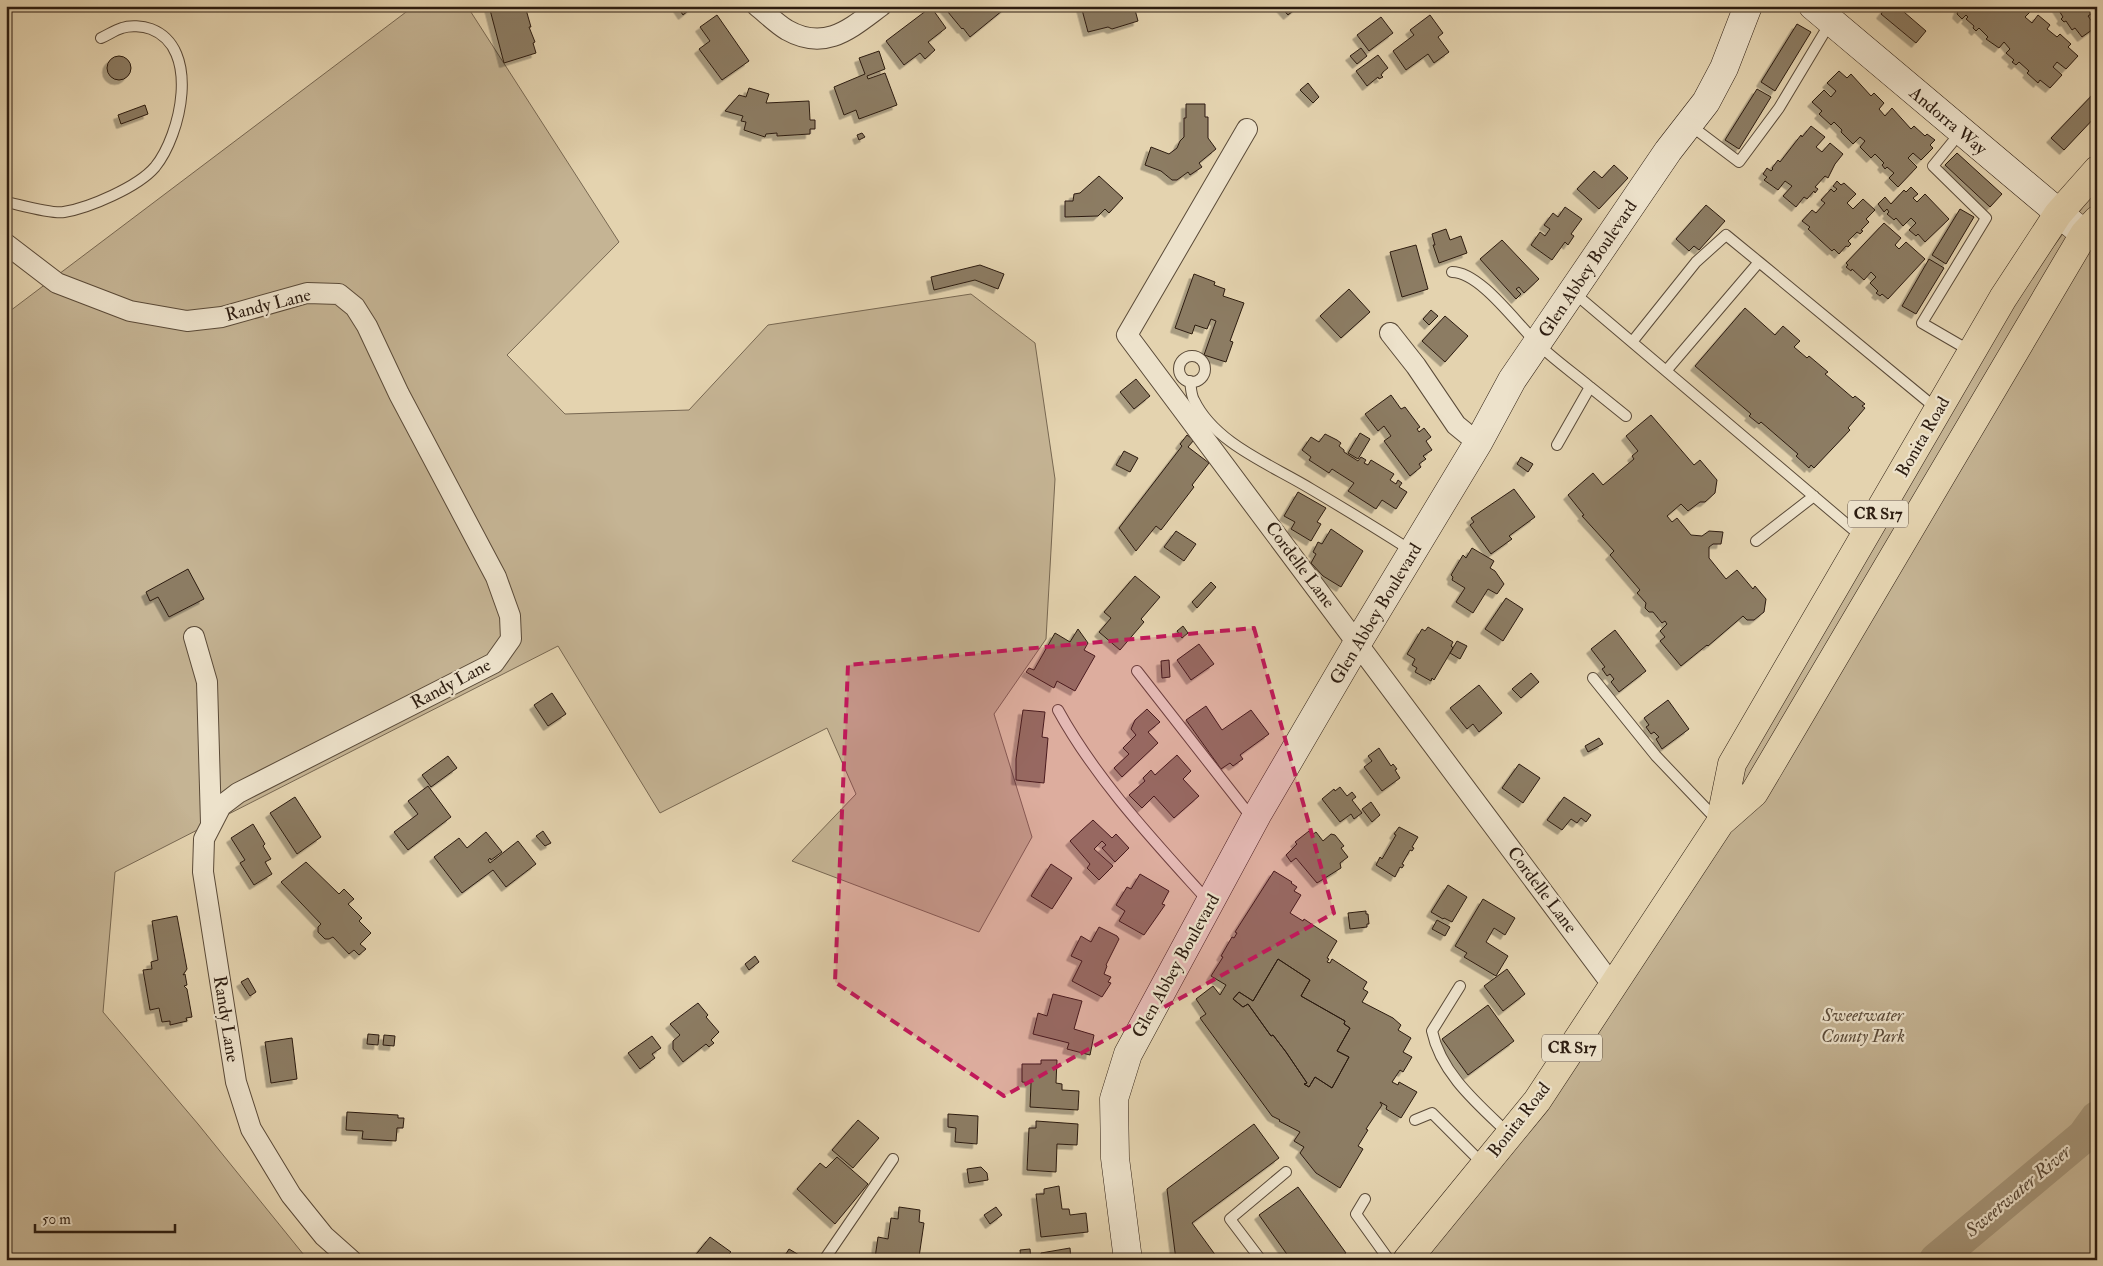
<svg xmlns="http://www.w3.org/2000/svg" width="2103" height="1266" font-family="'IM FELL Double Pica',serif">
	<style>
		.green { fill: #c5b494; stroke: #786852 }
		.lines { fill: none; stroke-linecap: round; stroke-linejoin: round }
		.river { stroke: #a59579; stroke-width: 34 }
		.building { fill: #8c7b63; stroke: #2c1c10; fill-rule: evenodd; filter: url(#shadow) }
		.lane-casing { stroke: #5a4a38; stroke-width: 12 }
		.street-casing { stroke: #5a4a38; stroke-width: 22 }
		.secondary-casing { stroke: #2c1c10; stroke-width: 29 }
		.primary-casing { stroke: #2c1c10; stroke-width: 29 }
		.lane { stroke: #ede2cb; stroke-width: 10 }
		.street { stroke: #ede2cb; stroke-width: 20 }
		.secondary { stroke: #ede2cb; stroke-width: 28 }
		.primary { stroke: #e4d3af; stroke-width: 28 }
		.marked { fill: #c2185b; fill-opacity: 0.2; stroke: #c2185b; stroke-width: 4; stroke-dasharray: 10 6; stroke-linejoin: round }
		.labels { text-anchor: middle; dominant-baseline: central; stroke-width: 4.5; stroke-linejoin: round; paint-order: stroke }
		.shield { fill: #ede2cb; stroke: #665748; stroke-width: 1 }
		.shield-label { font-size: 16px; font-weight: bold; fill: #2c1c10 }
		.street-label { font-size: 18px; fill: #2c1c10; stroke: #ede2cb }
		.park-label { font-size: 18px; font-style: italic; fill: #5a4a38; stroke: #ede2cb }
		.water-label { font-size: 19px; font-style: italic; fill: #564635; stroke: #ede2cb }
	</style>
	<defs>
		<filter id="shadow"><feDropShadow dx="-4.5" dy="4.5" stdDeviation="0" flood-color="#0004"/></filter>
	</defs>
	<rect width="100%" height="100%" fill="#e4d3af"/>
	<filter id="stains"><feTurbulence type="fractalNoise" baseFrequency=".004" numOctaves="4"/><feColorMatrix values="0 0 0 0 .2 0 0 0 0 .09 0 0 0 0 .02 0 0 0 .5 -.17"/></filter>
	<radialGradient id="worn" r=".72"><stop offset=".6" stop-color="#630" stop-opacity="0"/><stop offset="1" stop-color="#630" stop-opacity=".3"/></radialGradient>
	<!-- green -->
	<path class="green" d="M414 6H467L619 242 507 355 565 414 689 410 768 325 971 294 1035 343 1055 479 1046 639 994 714 1032 837 979 932 792 861 856 794 827 728 660 813 558 646 115 872 103 1012 198 1124 308 1260H6V314Z
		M2097 188V1260H1408L1614 986 2030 278Z"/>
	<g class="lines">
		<!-- river -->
		<path class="river" d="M1936 1260 2084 1136 2097 1118"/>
	</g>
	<!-- building -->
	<path class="building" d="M489 6H525L531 27H529L535 42 533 43 536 53 504 63Z
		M677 6H694L683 15Z
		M943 6H1008L970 37 963 28 962 29Z
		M1081 6H1134L1138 21 1112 29 1108 27 1088 32Z
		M1280 6H1299L1288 15Z
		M1887 6H1897L1926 31 1916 43 1881 14Z
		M1960 6H2023L2030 12 2025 17 2032 23 2038 15 2050 25 2047 29 2057 37 2060 34 2071 44 2068 47 2078 56 2066 69 2057 62 2053 67 2062 75 2050 88 2040 80 2038 83 2027 73 2029 71 2019 62 2016 65 2012 62 2014 60 2006 53 2010 49 2004 42 1999 48 1986 39 1988 37 1979 28 1976 31 1973 28 1974 26 1966 19 1968 17 1966 15 1962 19 1957 14Z
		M2056 6H2097V15L2094 12 2088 16 2096 27 2082 37 2075 28 2072 30 2066 21 2064 22 2061 19 2063 17Z
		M931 7 946 28 928 42 935 50 925 59 920 53 904 65 886 41Z
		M717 15 749 61 722 80 699 49 710 41 700 27Z
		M1430 15 1443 33 1438 37 1449 52 1434 63 1428 54 1406 70 1393 51 1414 35 1410 30Z
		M1381 17 1393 33 1369 51 1357 35Z
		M1797 24 1811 32 1775 91 1761 82Z
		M1361 48 1367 56 1357 64 1350 56Z
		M879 51 885 69 867 76 868 79 885 73 897 105 859 119 856 110 844 115 834 87 865 74 859 58Z
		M1378 55 1388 68 1383 72 1381 75 1383 77 1379 79 1378 77 1367 86 1356 71Z
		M107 68a12 12 0 1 1 24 0a12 12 0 1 1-24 0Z
		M1839 71 1847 78 1851 74 1871 96 1874 93 1884 103 1879 109 1885 116 1892 108 1911 129 1914 126 1925 136 1927 134 1935 140 1930 145 1933 148 1921 160 1913 153 1908 158 1917 167 1898 187 1889 178 1894 173 1887 167 1885 169 1882 165 1884 163 1875 154 1871 158 1860 147 1865 141 1860 137 1853 144 1841 132 1842 130 1834 122 1831 125 1819 114 1822 111 1812 102 1824 90 1831 97 1836 91 1827 83Z
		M1308 83 1319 97 1313 103 1300 90Z
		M749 88 769 94 766 103 809 101 810 120H815V129H810V134L777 136V133L766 134 765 137 744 130 746 122 741 121 743 116 725 111 739 95 746 97Z
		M1757 89 1771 97 1739 149 1725 140Z
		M2097 90V115L2064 150 2051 138Z
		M1186 104H1205V117H1208V138L1216 149 1199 163 1202 167 1190 175 1188 172 1177 180H1172L1161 171 1145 165 1151 147 1169 154 1177 148 1180 141 1184 137V118H1186Z
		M145 105 148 114 121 124 118 115Z
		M1811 126 1825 137 1816 147 1822 152 1830 143 1843 154 1835 164 1828 178 1825 176 1815 187 1818 189 1815 193 1814 191 1807 199 1804 197 1796 207 1783 196 1792 186 1785 181 1778 190 1764 180 1767 177 1763 174 1767 168 1771 171 1773 169 1772 168 1778 160 1780 162 1801 135 1802 137Z
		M862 133 865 137 859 140 857 135Z
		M1957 153 2002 194 1990 207 1945 165Z
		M1614 165 1628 178 1599 209 1577 189 1594 171 1602 178Z
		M1099 176 1123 198 1109 213 1105 209 1098 216 1065 217V201H1073L1074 194 1080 193Z
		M1837 181 1841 185 1844 183 1856 194 1847 203 1853 209 1863 199 1875 210 1866 219 1869 222 1861 230 1863 231 1860 234 1857 232 1848 241 1851 244 1848 247 1846 246 1839 254 1834 249 1832 251 1808 229 1810 227 1802 221 1812 210 1816 213 1825 203 1821 200 1831 189 1834 192 1837 189 1833 186Z
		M1911 187 1918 194 1913 198 1917 202 1925 194 1949 219 1925 242 1918 234 1916 236 1909 230 1916 223 1911 218 1903 226 1896 218 1894 220 1887 214 1889 212 1887 209 1884 212 1878 204 1885 197 1891 204 1904 190 1906 192Z
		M1706 205 1725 221 1699 250 1694 246 1689 251 1676 239Z
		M1565 207 1582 219 1571 234 1574 236 1568 245 1565 242 1552 260 1531 245 1540 232 1545 236 1550 229 1544 225 1553 213 1558 217Z
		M1960 209 1974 217 1946 264 1932 255Z
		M1884 223 1901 238 1895 245 1899 249 1906 242 1925 259 1888 299 1882 294 1880 296 1876 293 1878 291 1870 283 1876 277 1871 272 1864 280 1852 269 1851 271 1846 267 1848 265 1846 263Z
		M1446 229 1450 240 1461 236 1467 253 1439 263 1433 245H1435L1432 234Z
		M1502 240 1539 279 1524 293 1519 287 1516 289 1521 294 1516 299 1480 259Z
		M1416 245 1428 289 1402 297 1390 252Z
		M1929 259 1944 268 1916 314 1902 306Z
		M980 265 1004 274 998 289 975 280 934 290 931 277Z
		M1194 274 1215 282 1214 285 1225 289 1223 296 1244 303 1230 341 1233 342 1226 362 1204 355 1216 321 1211 319 1207 329 1195 325 1192 334 1175 328Z
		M1349 289 1370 312 1341 338 1320 316Z
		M1745 308 1775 335 1783 326 1800 341 1794 347 1807 358 1809 356 1828 372 1825 374 1853 398 1855 396 1865 404 1862 406 1865 408 1848 428 1850 430 1814 468 1811 465 1809 468 1796 456 1798 454 1761 422 1759 424 1749 416 1751 414 1695 366Z
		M1431 310 1438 316 1429 325 1423 319Z
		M1445 316 1468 336 1445 362 1422 341Z
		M1136 379 1150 396 1134 409 1120 392Z
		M1391 395 1401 409 1405 407 1420 427 1417 429 1419 432 1424 428 1431 437 1426 441 1432 450 1423 456 1426 459 1419 464 1421 467 1410 476 1384 441 1391 436 1384 426 1378 431 1365 414Z
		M1651 415 1694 465 1700 460 1717 480 1715 493 1705 502H1700L1688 511 1681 504 1667 516 1672 522 1677 518 1691 535 1702 536 1709 531 1723 532 1721 544H1713L1709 547V558L1726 579 1737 570 1753 589 1755 586 1766 599 1764 612 1754 620H1747L1743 616 1708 646 1707 645 1681 666 1660 641 1665 637 1660 631 1667 624 1665 621 1662 623 1653 612H1649L1645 608 1646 603 1637 593 1640 590 1610 555 1614 551 1582 516 1584 515 1568 495 1593 473 1603 485 1634 459 1632 456 1638 451 1626 436Z
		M1360 433 1370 439 1358 459 1348 453Z
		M1325 434 1337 440 1341 443 1339 446 1344 450V452L1358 461 1361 457 1366 460 1364 463 1368 465 1371 460 1394 474 1390 480 1396 484 1398 480 1402 483 1399 487 1407 492 1396 509 1382 500 1376 509 1348 491 1354 483 1332 469 1329 473 1309 460 1311 457 1302 450 1311 437 1319 442Z
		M1187 435 1194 440 1188 447 1209 463 1192 485 1194 487 1161 530 1156 526 1136 551 1119 528 1182 446 1180 444Z
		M1124 451 1138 458 1130 472 1116 465Z
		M1521 457 1533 464 1528 472 1517 464Z
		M1514 489 1535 517 1509 536 1512 539 1491 554 1470 525 1474 522 1471 518Z
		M1298 492 1326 508 1317 522 1321 524 1311 541 1291 529 1295 522 1284 516Z
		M1331 529 1363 551 1341 587 1323 576 1311 563 1316 554 1313 552 1318 542 1322 544Z
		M1176 531 1196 544 1184 561 1164 547Z
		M1472 548 1494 561 1490 568 1495 571 1504 584 1497 594 1488 589 1473 613 1456 602 1465 588 1452 580 1453 577 1451 575 1463 555 1466 558Z
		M188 569 204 599 169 617 158 597 150 601 146 592Z
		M1135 576 1160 597 1141 619 1144 622 1120 650 1099 632 1111 618 1104 612Z
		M1211 582 1216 587 1197 608 1192 602Z
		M1506 598 1523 609 1503 641 1485 629Z
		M1183 626 1188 633 1182 638 1177 631Z
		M1428 627 1453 642 1451 646 1453 648 1434 680 1432 678 1431 681 1415 672 1417 668 1412 665 1415 659 1407 654 1422 629 1425 631Z
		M1078 629 1088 643 1084 650 1095 656 1075 691 1057 681 1054 688 1026 672 1029 668 1034 670 1055 633 1070 642Z
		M1615 630 1646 671 1619 692 1611 682 1614 679 1610 674 1607 676 1602 669 1605 667 1591 649Z
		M1457 641 1467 646 1460 659 1450 653Z
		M1199 644 1214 664 1191 680 1177 660Z
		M1169 660 1170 677 1162 678 1161 661Z
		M1531 673 1539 682 1521 698 1512 689Z
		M1479 685 1502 713 1479 732 1473 724 1467 729 1450 708Z
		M552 693 566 714 548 726 534 705Z
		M1668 700 1689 729 1662 749 1656 739 1659 737 1654 732 1651 734 1646 727 1649 725 1644 718Z
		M1206 706 1222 730 1251 710 1269 734 1240 755 1243 759 1233 766 1230 763 1221 769 1186 720Z
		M1147 709 1160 722 1148 732 1158 743 1122 777 1114 768 1129 754 1123 748 1136 735 1131 729 1135 720Z
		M1023 710 1045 712 1042 737 1048 738 1044 783 1016 780V759Z
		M1599 738 1603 744 1588 752 1585 746Z
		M1379 748 1391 766 1393 764 1397 769 1395 770 1400 778 1382 791 1364 767 1372 761 1368 756Z
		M1177 755 1191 771 1183 779 1199 796 1174 818 1154 796 1142 808 1129 795 1145 781 1143 778 1151 770 1155 775Z
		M448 756 457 768 431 787 422 775Z
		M1519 764 1540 778 1523 803 1502 788Z
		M428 786 451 817 408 850 394 832 418 814 408 801Z
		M1340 787 1347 796 1352 792 1356 797 1352 800 1362 813 1354 819 1351 814 1340 822 1322 799 1334 789 1335 791Z
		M295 797 321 837 297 854 270 813Z
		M1564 797 1591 815 1586 822 1581 818 1577 823 1571 819 1562 830 1547 820Z
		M1371 802 1380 815 1372 822 1362 809Z
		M1093 820 1112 838 1116 834 1129 848 1115 862 1102 848 1106 845 1102 841 1094 849 1113 866 1099 880 1087 868 1090 864 1070 841Z
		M253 824 265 844 263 846 271 859 265 862 272 874 254 885 240 863 245 860 231 838Z
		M1399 827 1418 837 1412 847 1414 848 1412 851 1410 850 1402 864 1404 865 1402 868 1400 867 1395 877 1376 865 1380 857 1382 859 1396 835 1394 834Z
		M543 831 551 843 545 846 536 836Z
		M1309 831 1312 835 1316 832 1323 841 1331 834 1335 835 1344 846 1341 848 1348 857 1340 863 1341 868 1317 883 1296 858 1291 862 1286 855 1297 844 1295 842Z
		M486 832 502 852 491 860 490 858 488 860 490 863 518 841 536 864 506 887 493 870 462 893 434 857 459 838 467 848Z
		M306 862 339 894 344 889 354 899 348 904 362 918 359 921 371 933 360 944 366 949 359 955 354 950 349 954 333 937 329 939H325L318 932V927L321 924 281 882Z
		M1051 864 1072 878 1052 909 1031 896Z
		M1274 871 1292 882 1291 883 1297 887 1294 891 1301 895 1290 913 1303 921 1304 919 1337 941 1327 958 1329 959 1327 962 1330 963 1332 959 1367 982 1363 989 1368 992 1362 1002 1393 1018 1401 1025 1398 1030 1411 1038 1403 1052 1412 1057 1403 1072 1400 1070 1392 1082 1398 1085 1399 1082 1417 1092 1401 1118 1386 1109 1387 1106 1380 1102 1382 1105 1366 1129 1368 1130 1358 1146 1363 1149 1340 1188 1316 1173 1300 1153 1304 1147 1294 1141 1300 1132 1279 1121 1280 1120 1272 1116 1200 1018 1206 1014 1196 999 1213 986 1220 995 1226 985 1211 976 1223 957 1221 956 1232 937 1234 938 1237 933 1235 932ZM1278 959 1310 980 1301 996 1345 1021 1344 1024 1350 1028 1337 1051 1349 1057 1332 1088 1315 1077 1309 1087 1304 1084 1307 1083 1286 1052 1273 1035 1271 1036 1248 1004 1243 1007 1233 999 1239 992 1253 1001Z
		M1140 874 1169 891 1162 904 1165 905 1144 935 1119 921 1125 911 1116 905 1127 887 1131 889Z
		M1448 885 1467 897 1452 922 1444 918 1443 919 1431 912Z
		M1483 899 1515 918 1505 935 1494 928 1486 942 1508 956 1496 976 1464 957 1467 953 1455 946Z
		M1366 911V914H1368L1369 924H1367V927L1350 929 1348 913Z
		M177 916 187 969 183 975 185 974 187 985 184 986 187 989 192 1017 186 1018 187 1021 170 1025V1021L162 1022 159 1008 150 1010 143 970 152 969 151 962 158 960 152 921Z
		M1437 920 1450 927 1445 936 1432 929Z
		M1099 927 1117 936 1119 939 1106 965 1107 966 1104 974 1111 977 1108 982 1111 983 1102 997 1072 981 1082 961 1071 956 1081 936 1091 942Z
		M755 956 759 962 749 970 745 964Z
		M1278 959 1310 980 1301 996 1345 1021 1344 1024 1350 1028 1337 1051 1349 1057 1332 1088 1315 1077 1309 1087 1304 1084 1307 1083 1286 1052 1273 1035 1271 1036 1248 1004 1243 1007 1233 999 1239 992 1253 1001Z
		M1507 969 1525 994 1503 1011 1484 986Z
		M248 978 256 992 250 996 241 982Z
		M1053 994 1082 1001 1074 1029 1094 1035 1090 1055 1067 1049 1069 1043 1033 1034 1038 1013 1047 1016Z
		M698 1003 708 1015 706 1017 719 1032 711 1040 714 1043 709 1047 706 1044 683 1062 673 1049V1041L680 1035 670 1024Z
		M1488 1005 1514 1041 1468 1075 1442 1039Z
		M368 1034 379 1035 378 1045 367 1044Z
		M384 1035 395 1036 394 1046 383 1045Z
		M652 1036 661 1048 652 1054 655 1058 640 1069 628 1053Z
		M292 1038 297 1079 271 1083 265 1042Z
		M1041 1060H1057L1056 1083 1062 1084V1090L1079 1091 1078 1110 1030 1107 1031 1083 1022 1082V1064H1041Z
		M347 1112 398 1115V1118H404L403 1128H397L396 1141 362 1139 363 1131 346 1130Z
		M948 1114 978 1116 977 1144 955 1142 956 1128 948 1127Z
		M858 1120 879 1138 853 1168 832 1150Z
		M1036 1121 1078 1124 1077 1145 1057 1144 1056 1172 1027 1170 1029 1128H1036Z
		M1254 1124 1279 1158 1192 1223 1219 1260H1176L1167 1189Z
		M837 1157 868 1184 835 1224 797 1189 820 1163 826 1168Z
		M981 1167 987 1173 988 1180 969 1183 967 1169Z
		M1059 1186 1062 1209H1069L1070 1215 1086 1213 1088 1232 1041 1237 1036 1194H1044V1189Z
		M1298 1187 1346 1253 1336 1260H1291L1259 1215Z
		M899 1207 920 1210 919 1222 924 1223 919 1257 902 1255V1260H880L875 1258 878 1237 888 1239 891 1218 898 1219Z
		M996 1207 1002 1215 990 1224 984 1215Z
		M710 1237 731 1252 726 1257 730 1260 693 1258Z
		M1070 1248 1071 1260H1041V1253Z
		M789 1249 799 1255 796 1260H782Z
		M1030 1249 1031 1260H1021L1020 1250Z"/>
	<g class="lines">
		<defs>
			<path id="lane" d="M1690 125 1739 162 1779 108 1830 23
				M1960 133 1933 166 1986 218 1922 323 1972 352
				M6 205 11 203C24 206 53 214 64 212 89 208 138 187 155 167 181 135 201 48 151 29 143 26 130 25 122 28 115 30 108 35 101 38
				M1452 272C1480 272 1516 323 1536 342 1552 358 1572 372 1590 387L1557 445
				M1573 292 1863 538
				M1632 342 1696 262 1726 235 1759 262
				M1179 369a13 13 0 1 1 26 0a13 13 0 1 1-26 0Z
				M1666 371 1759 262 1937 409
				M1190 381C1191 387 1191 395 1194 400 1215 444 1272 465 1311 489 1345 509 1379 530 1412 551
				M1590 387 1626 416
				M1756 541 1814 496
				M1137 671 1252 818
				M1593 678 1656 756 1718 821
				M1058 710C1097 781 1155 842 1209 902
				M1460 986 1432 1031C1441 1074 1479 1105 1509 1134
				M1415 1120 1432 1113 1484 1165
				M1365 1199 1356 1214 1389 1260
				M824 1260 893 1159
				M1261 1260 1230 1219 1286 1172"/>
			<path id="street" d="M757 6C767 14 777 24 787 30 826 52 851 28 881 6
				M1247 129 1127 335 1613 986
				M6 244 57 283 130 311 187 321 222 317 307 293 339 294 355 307 367 326 399 394 496 577 510 616 511 639 494 663 238 793 221 806 204 839 203 872 236 1082 251 1129 291 1195 324 1236 351 1260
				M1390 333 1416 366 1456 425 1478 443
				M194 637 207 682 211 823"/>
			<path id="secondary" d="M1813 6 2084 234
				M1128 1260 1115 1158 1114 1099 1128 1054 1257 815 1358 642 1478 443 1512 380 1668 151 1706 102 1724 68 1748 6"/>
			<path id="primary" d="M1720 823 1732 764 2003 298 2058 214 2097 170
				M1407 1260 1537 1101 1720 823 1754 793 2084 234 2097 220"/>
		</defs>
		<!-- lane casing -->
		<use href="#lane" class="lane-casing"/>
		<!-- street casing -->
		<use href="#street" class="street-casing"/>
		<!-- secondary casing -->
		<use href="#secondary" class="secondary-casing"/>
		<!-- primary casing -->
		<use href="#primary" class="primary-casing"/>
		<!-- lane -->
		<use href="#lane" class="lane"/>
		<!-- street -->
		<use href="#street" class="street"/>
		<!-- secondary -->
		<use href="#secondary" class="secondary"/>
		<!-- primary -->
		<use href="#primary" class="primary"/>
	</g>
	<!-- marked area -->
	<path class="marked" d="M1254 628 1334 913 1004 1096 835 982 848 665Z"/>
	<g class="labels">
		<!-- shield labels -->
		<g class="shield">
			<rect x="1848" y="500.5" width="60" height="27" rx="4"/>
			<rect x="1542" y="1034.5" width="60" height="27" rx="4"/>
		</g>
		<g class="shield-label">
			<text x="1878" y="514">CR S17</text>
			<text x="1572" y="1048">CR S17</text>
		</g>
		<!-- street labels -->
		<g class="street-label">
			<text transform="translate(1948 121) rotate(40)">Andorra Way</text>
			<text transform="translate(1588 269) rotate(-56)">Glen Abbey Boulevard</text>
			<text transform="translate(268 305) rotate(-14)">Randy Lane</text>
			<text transform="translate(1923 437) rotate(-60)">Bonita Road</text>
			<text transform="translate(1300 565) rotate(53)">Cordelle Lane</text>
			<text transform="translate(1376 614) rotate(-59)">Glen Abbey Boulevard</text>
			<text transform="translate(451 684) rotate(-28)">Randy Lane</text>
			<text transform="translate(1542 890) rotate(53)">Cordelle Lane</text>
			<text transform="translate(1176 966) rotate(-61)">Glen Abbey Boulevard</text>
			<text transform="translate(226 1019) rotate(81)">Randy Lane</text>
			<text transform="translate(1519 1120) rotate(-52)">Bonita Road</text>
		</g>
		<!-- park labels -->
		<g class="park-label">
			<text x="1863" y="1015">Sweetwater<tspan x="1863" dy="21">County Park</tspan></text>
		</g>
		<!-- water labels -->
		<g class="water-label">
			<text transform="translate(2018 1191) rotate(-40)">Sweetwater River</text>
		</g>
	</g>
	<!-- margin -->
	<rect width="2103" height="1266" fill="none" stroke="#e4d3af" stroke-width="25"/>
	<rect x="8" y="8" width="2088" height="1251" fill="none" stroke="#2c1c10" stroke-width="2.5"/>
	<rect x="12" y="12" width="2078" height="1241" fill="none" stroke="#2c1c10"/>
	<!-- scale -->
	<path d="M35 1224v8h140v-8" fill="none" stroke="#2c1c10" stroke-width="2.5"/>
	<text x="42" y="1224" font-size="15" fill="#2c1c10" stroke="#ede2cb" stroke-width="4" paint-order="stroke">50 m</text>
	<rect width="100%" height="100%" filter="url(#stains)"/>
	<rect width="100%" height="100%" fill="url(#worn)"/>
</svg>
